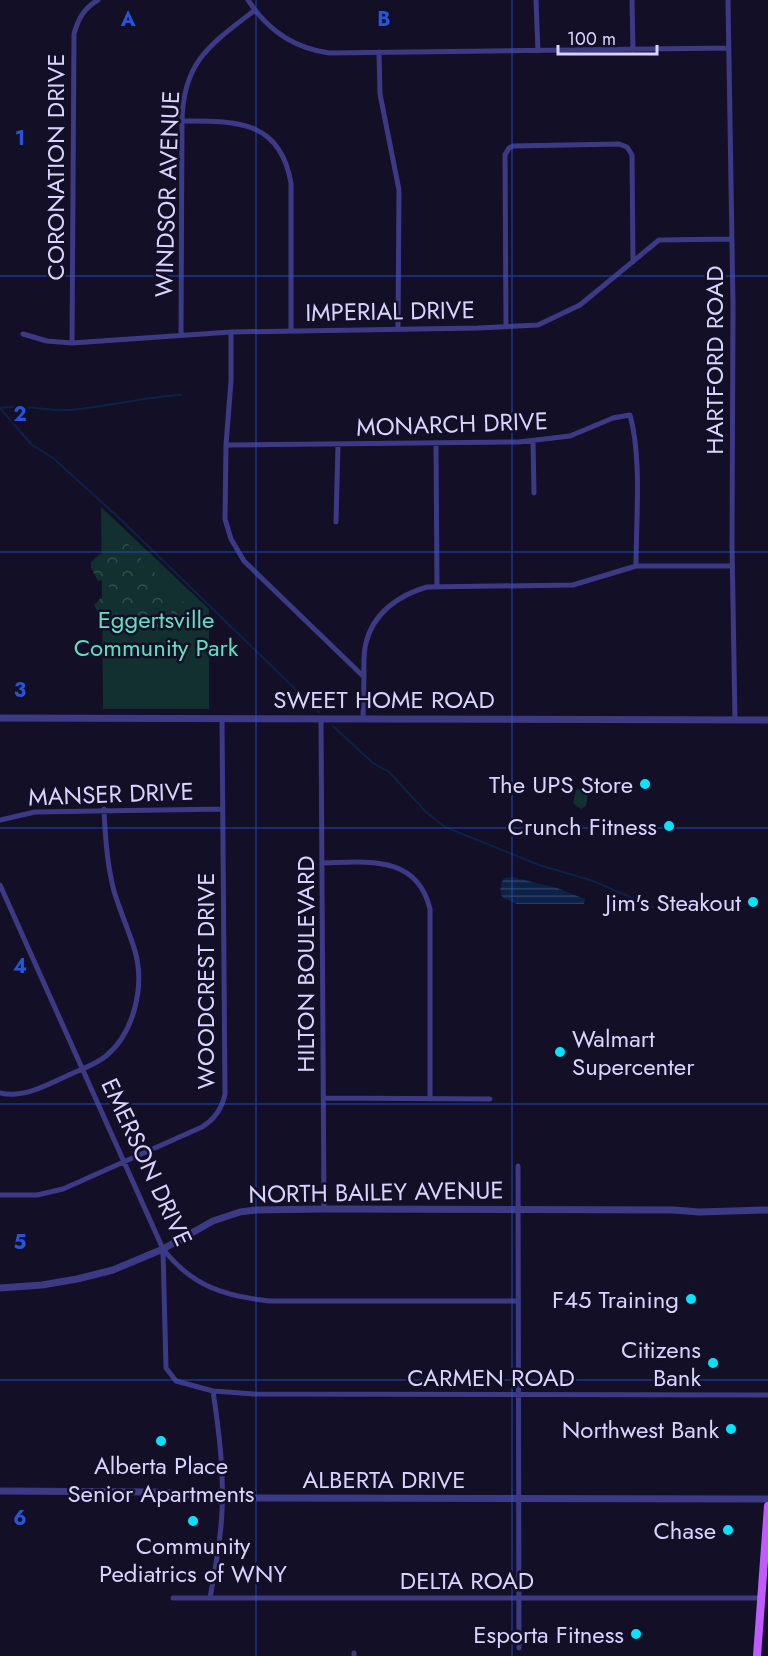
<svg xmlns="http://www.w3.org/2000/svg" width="768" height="1656" font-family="Jost,sans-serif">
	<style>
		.green { fill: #12302f }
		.forest { fill: url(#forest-crowns) }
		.water { fill: url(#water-rules) }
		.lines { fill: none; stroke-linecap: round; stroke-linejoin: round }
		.stream { stroke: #0c2248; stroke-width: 2 }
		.minor { stroke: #3d3a85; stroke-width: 5 }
		.tertiary { stroke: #3d3a85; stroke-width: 7 }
		.primary { stroke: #c25bff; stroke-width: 8 }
		.grid { fill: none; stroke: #2655da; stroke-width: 1.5; stroke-opacity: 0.55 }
		.poi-dot { fill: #00e5ff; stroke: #130f26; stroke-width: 2 }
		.labels { text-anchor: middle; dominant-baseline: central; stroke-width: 5; stroke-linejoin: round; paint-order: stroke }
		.street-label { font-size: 24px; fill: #d9d4ff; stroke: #130f26 }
		.park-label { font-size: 24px; fill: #5fe0c0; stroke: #130f26 }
		.poi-label { font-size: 24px; fill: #d9d4ff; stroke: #130f26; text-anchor: end }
		.grid-label { font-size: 20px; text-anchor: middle; font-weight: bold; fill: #2655da; stroke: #130f26; stroke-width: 5; stroke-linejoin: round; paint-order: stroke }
	</style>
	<defs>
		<pattern id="forest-crowns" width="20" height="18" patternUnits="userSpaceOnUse" patternTransform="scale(1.5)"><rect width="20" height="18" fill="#12302f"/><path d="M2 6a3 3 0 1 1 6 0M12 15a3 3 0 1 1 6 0" fill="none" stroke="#344d4e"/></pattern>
		<pattern id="water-rules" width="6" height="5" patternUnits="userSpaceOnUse" patternTransform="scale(1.5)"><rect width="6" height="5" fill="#0c2248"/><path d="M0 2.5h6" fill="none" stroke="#2f4163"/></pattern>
	</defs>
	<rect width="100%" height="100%" fill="#130f26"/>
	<!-- green -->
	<path class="green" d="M101 507 209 609V709H103Z
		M581 788 588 793 586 806 581 809 573 803 576 790Z"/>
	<!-- forest -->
	<path class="forest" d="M111 541H116L119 544 124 541 127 543 166 585C166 592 162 597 163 603 164 623 176 627 153 640H150L137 624 119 618 111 606 106 607 109 619 107 622 102 621 94 605 102 597 106 598 123 592 119 588 110 594 108 578 98 581 91 568V562L100 554H105Z
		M173 592 187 606 188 612 178 626 170 609Z"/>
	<!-- water -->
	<path class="water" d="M512 877 557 888 585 899 584 904H517L503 898C499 891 500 885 504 878Z"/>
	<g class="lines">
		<!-- stream -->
		<path class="stream" d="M0 408 32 445 53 458 118 517 319 712
			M0 408C23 404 47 411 70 410 107 407 143 397 181 395
			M333 726 373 763 389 772 426 812 445 827 539 865 593 881 653 907"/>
		<!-- minor -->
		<path class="minor" d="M248 0C268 31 294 48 329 53L729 48
			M536 0 538 51
			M632 0 633 50
			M728 0 733 305 732 546 735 720
			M379 52 380 94 399 190 398 329
			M182 121C235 121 280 119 291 183V331
			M506 327 505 155 509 148 513 146 619 144 627 147 632 155 633 262
			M231 332V381L226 445 225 519 231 539 244 561 364 677 363 719
			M23 334 47 341 72 343 231 332 478 328 538 325 580 305 659 240 731 239
			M181 335 182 121C183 61 211 44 255 10
			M72 343 74 34C78 19 84 8 98 0
			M533 441 534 493
			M436 444 437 586
			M226 445 519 442 570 436 613 418 630 415C642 458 636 520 636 566
			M336 522 338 445
			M364 677C364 666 363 654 366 643 373 613 399 595 427 587L573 585 636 566H732
			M321 719 324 1209
			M0 820 35 812 223 809
			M322 863C366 862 417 854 430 909V1099
			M0 885 163 1249C192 1286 224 1296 269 1301H518
			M0 1093C25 1099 51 1083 73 1073 85 1068 96 1064 106 1056 134 1033 145 986 135 951 129 931 120 911 114 891 107 865 105 836 104 809
			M324 1098 490 1099
			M518 1166 519 1648
			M0 1195H37L63 1189 202 1127C215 1119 222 1109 225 1094L222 719
			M163 1250 166 1368 176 1381 213 1391C219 1431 224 1471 222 1511 221 1540 215 1569 210 1598
			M213 1391 254 1394 768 1395
			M173 1598H761
			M354 1656V1653"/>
		<!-- tertiary -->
		<path class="tertiary" d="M0 718 768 720
			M0 1288 42 1285 77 1279 113 1270 163 1249 213 1221 240 1212 255 1210 324 1209 674 1210 699 1212 768 1210
			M0 1491 158 1492 222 1498 768 1499"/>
		<!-- primary -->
		<path class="primary" d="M757 1656 768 1506"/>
	</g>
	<!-- grid -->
	<path class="grid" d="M256 0V1656M512 0V1656M0 276H768M0 552H768M0 828H768M0 1104H768M0 1380H768"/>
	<!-- markers -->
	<g class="poi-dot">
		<circle cx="645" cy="784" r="6"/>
		<circle cx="669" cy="826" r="6"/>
		<circle cx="753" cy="902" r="6"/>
		<circle cx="560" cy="1052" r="6"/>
		<circle cx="691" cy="1299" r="6"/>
		<circle cx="713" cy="1363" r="6"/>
		<circle cx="731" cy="1429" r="6"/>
		<circle cx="161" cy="1441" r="6"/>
		<circle cx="193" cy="1521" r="6"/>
		<circle cx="728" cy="1530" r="6"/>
		<circle cx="636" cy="1634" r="6"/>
	</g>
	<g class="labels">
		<!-- street labels -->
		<g class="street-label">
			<text transform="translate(55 167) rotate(-90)">CORONATION DRIVE</text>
			<text transform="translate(167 194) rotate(-88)">WINDSOR AVENUE</text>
			<text transform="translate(390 311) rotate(-1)">IMPERIAL DRIVE</text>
			<text transform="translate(714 360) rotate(-90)">HARTFORD ROAD</text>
			<text transform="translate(452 424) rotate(-2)">MONARCH DRIVE</text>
			<text x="384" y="699">SWEET HOME ROAD</text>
			<text transform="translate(111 794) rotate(-2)">MANSER DRIVE</text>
			<text transform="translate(305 964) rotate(-90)">HILTON BOULEVARD</text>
			<text transform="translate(205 981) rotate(-90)">WOODCREST DRIVE</text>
			<text transform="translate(147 1162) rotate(65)">EMERSON DRIVE</text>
			<text transform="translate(376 1192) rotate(-1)">NORTH BAILEY AVENUE</text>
			<text x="491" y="1377">CARMEN ROAD</text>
			<text x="384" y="1479">ALBERTA DRIVE</text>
			<text x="467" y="1580">DELTA ROAD</text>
		</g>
		<!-- park labels -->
		<g class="park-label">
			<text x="156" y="619">Eggertsville<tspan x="156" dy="28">Community Park</tspan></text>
		</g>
		<!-- poi labels -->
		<g class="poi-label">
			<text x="633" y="784">The UPS Store</text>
			<text x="657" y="826">Crunch Fitness</text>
			<text x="741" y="902">Jim's Steakout</text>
			<text x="572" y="1038" text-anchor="start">Walmart<tspan x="572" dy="28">Supercenter</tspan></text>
			<text x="679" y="1299">F45 Training</text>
			<text x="701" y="1349">Citizens<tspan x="701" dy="28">Bank</tspan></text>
			<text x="719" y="1429">Northwest Bank</text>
			<text x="161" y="1465" text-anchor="middle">Alberta Place<tspan x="161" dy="28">Senior Apartments</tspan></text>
			<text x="716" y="1530">Chase</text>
			<text x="193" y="1545" text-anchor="middle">Community<tspan x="193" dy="28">Pediatrics of WNY</tspan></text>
			<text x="624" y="1634">Esporta Fitness</text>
		</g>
	</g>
	<g class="grid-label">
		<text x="128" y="26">A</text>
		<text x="384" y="26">B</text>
		<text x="20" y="145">1</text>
		<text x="20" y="421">2</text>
		<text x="20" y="697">3</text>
		<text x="20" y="973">4</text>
		<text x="20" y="1249">5</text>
		<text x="20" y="1525">6</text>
	</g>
	<!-- scale -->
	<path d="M558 45v9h99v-9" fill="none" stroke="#d9d4ff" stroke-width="3"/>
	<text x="567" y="45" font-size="18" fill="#d9d4ff" stroke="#130f26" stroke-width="4.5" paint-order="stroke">100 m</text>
</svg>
